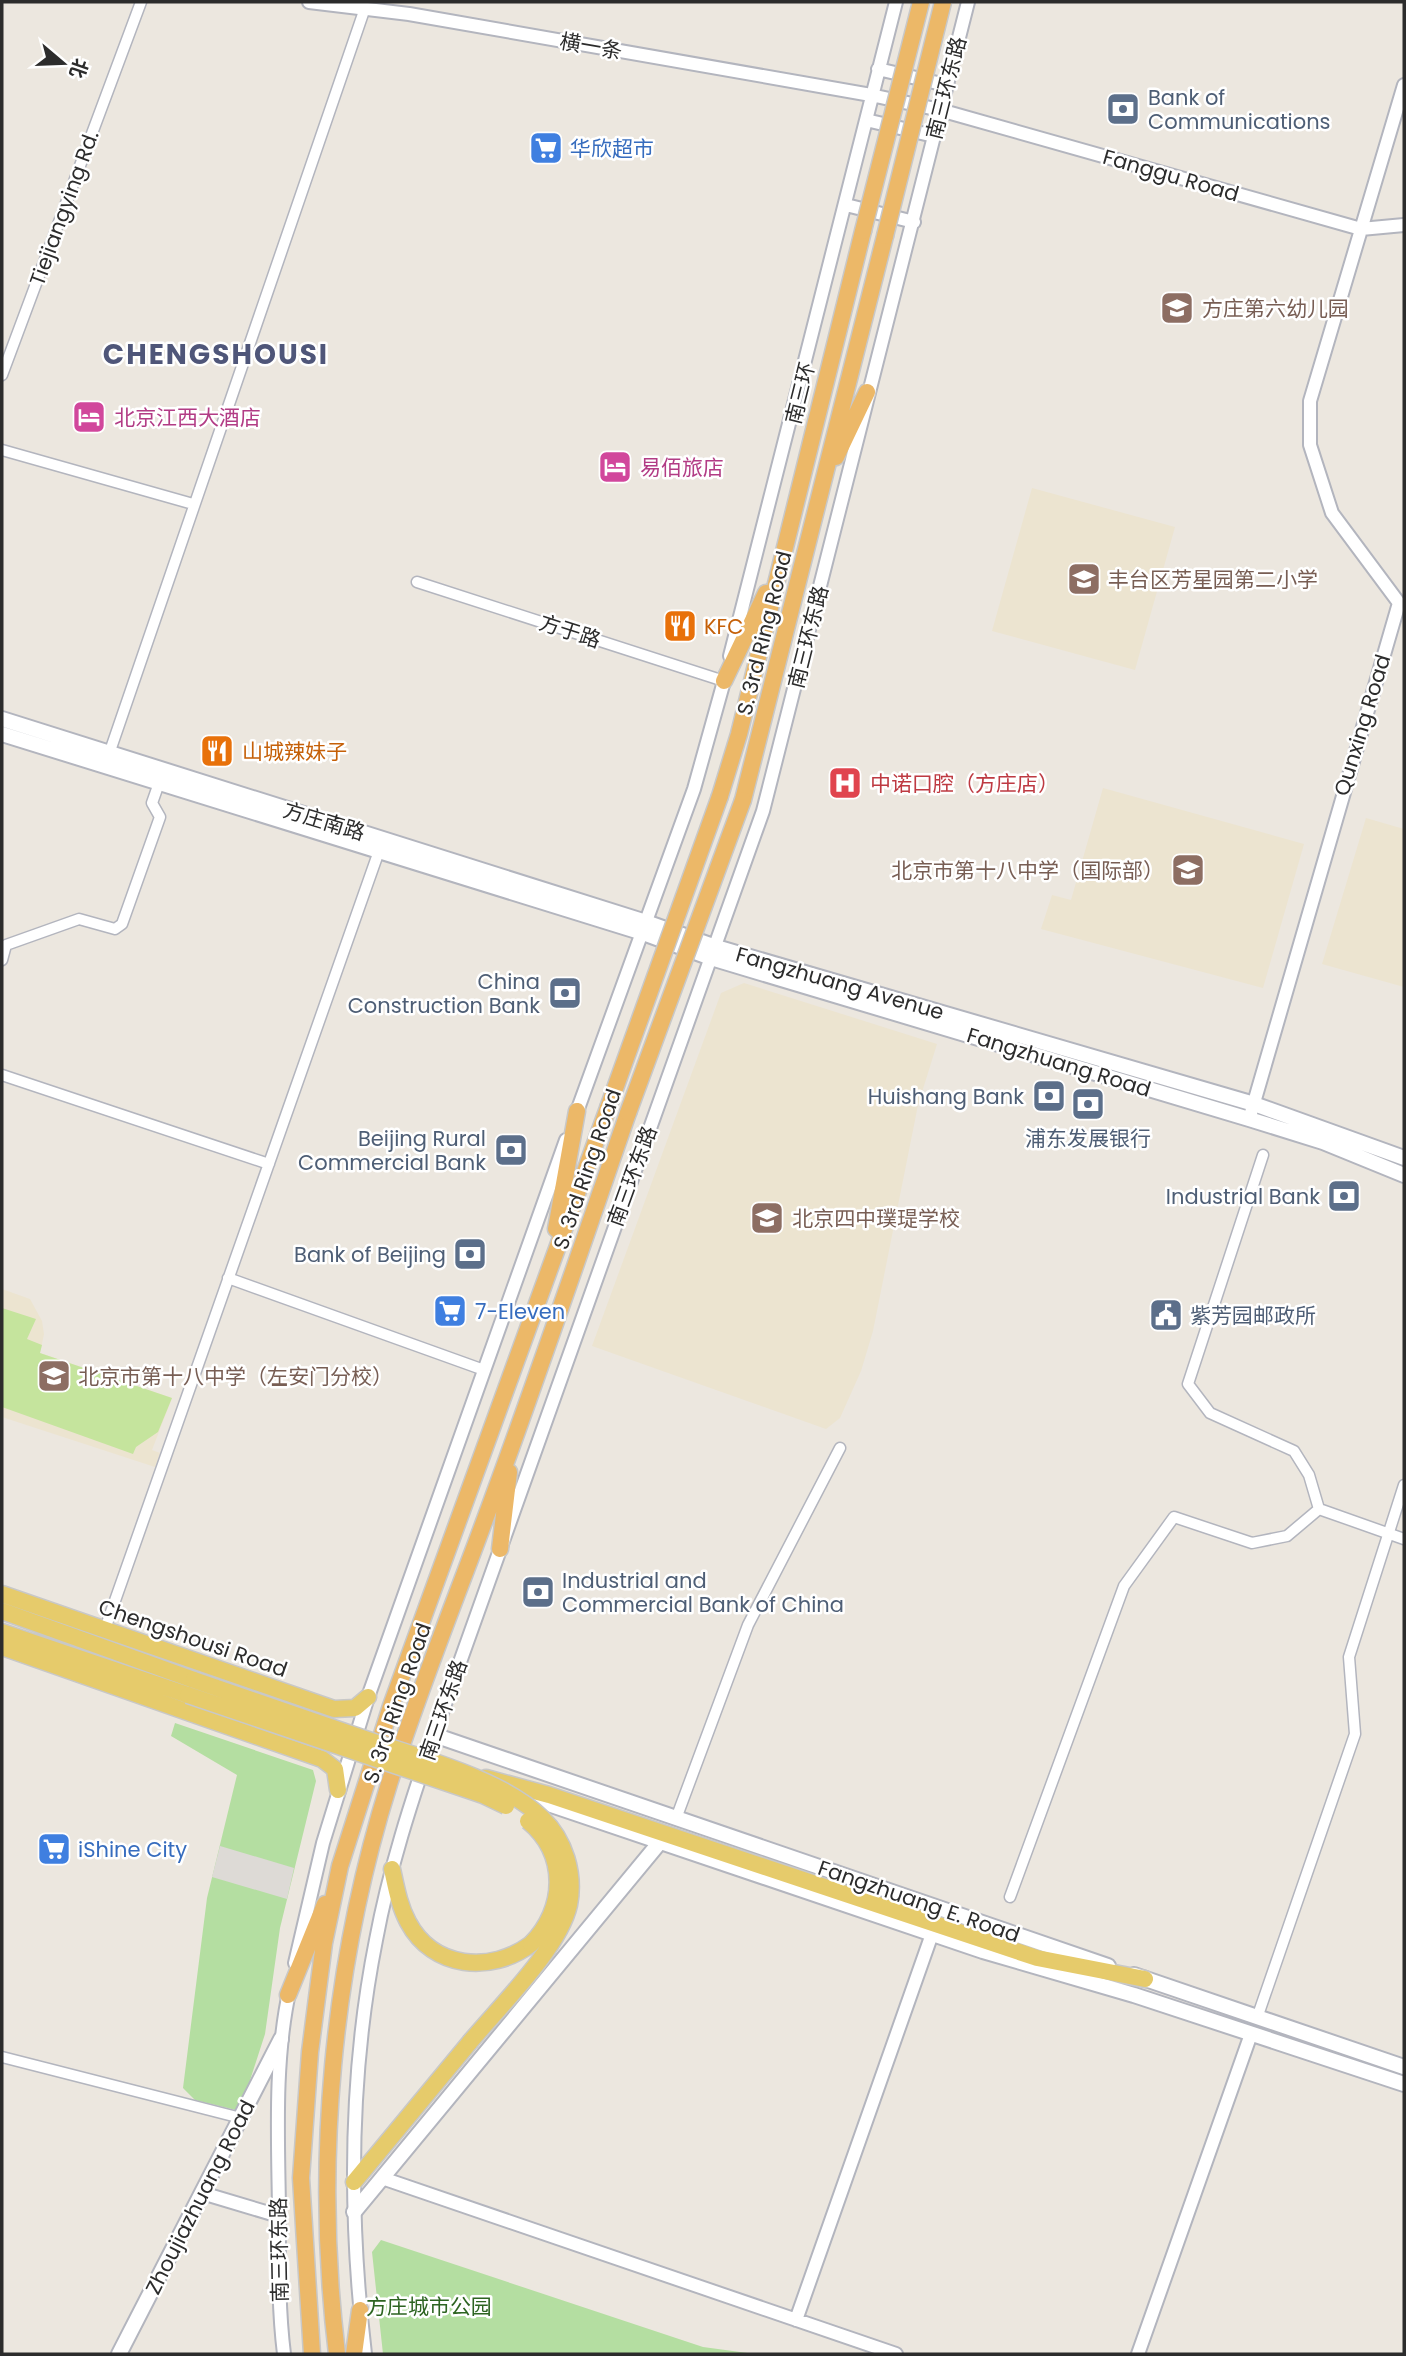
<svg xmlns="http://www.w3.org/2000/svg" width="1406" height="2356" font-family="Poppins,'Noto Sans SC',sans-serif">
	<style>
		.education { fill: #ece4d0 }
		.green { fill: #b4dea1 }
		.pitch { fill: #c5e49d }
		.plaza { fill: #dddad6 }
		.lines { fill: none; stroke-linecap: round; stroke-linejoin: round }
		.minor-casing { stroke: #b3b5be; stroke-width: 13 }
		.tertiary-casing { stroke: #b3b5be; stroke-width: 16 }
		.secondary-casing { stroke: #b3b5be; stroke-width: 18 }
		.primary-casing { stroke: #c8c8c8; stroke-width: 19 }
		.trunk-casing { stroke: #c8c8c8; stroke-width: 19 }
		.minor { stroke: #fff; stroke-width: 10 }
		.tertiary { stroke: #fff; stroke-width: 12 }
		.secondary { stroke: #fff; stroke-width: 14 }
		.primary { stroke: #e6cb6b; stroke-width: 16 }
		.trunk { stroke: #ecb868; stroke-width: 16 }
		.primary-bridge-casing { stroke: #c8c8c8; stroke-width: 19; stroke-linecap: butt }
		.trunk-bridge-casing { stroke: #c8c8c8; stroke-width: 19; stroke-linecap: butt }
		.primary-bridge { stroke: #e6cb6b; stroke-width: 16 }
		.trunk-bridge { stroke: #ecb868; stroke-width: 16 }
		.labels { text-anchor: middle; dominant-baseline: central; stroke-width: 5; stroke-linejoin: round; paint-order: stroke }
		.street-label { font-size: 21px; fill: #2c2c2c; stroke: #fff }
		.service-label { font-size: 21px; fill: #4e5e75; stroke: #fff; text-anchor: end }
		.shop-label { font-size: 21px; fill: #366cbe; stroke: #fff; text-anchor: start }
		.education-label { font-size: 21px; fill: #785e54; stroke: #fff; text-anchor: start }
		.hotel-label { font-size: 21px; fill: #b23c85; stroke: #fff; text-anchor: start }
		.food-label { font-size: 21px; fill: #c56008; stroke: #fff; text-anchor: start }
		.health-label { font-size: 21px; fill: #be3a42; stroke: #fff; text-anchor: start }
		.park-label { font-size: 21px; fill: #2d6421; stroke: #fff }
		.district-label { font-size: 28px; font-weight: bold; letter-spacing: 2px; fill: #4f5679; stroke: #fff }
	</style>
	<rect width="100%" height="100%" fill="#ece7df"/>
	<!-- education -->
	<path class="education" d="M1032 488 1175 527 1135 670 992 631Z
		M1103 788 1304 844 1263 988 1041 929 1052 895 1071 900Z
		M1366 818 1404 829V987L1322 964Z
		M744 983 937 1044 918 1105 873 1331 861 1371 840 1418 826 1429 592 1346 721 993Z
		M2 1289 30 1299 42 1321 44 1334 40 1353 172 1398 152 1450 160 1453 155 1467 2 1417Z"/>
	<!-- green -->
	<path class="green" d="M175 1723 313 1770 316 1781 280 1928 265 2034 240 2111 195 2100 183 2088 207 1898 237 1775 171 1736Z
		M381 2240 703 2347 755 2354H383L372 2252Z"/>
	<!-- pitch -->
	<path class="pitch" d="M2 1308 36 1319 27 1339 42 1345 40 1353 172 1398 158 1432 136 1447 133 1454 2 1407Z"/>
	<!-- plaza -->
	<path class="plaza" d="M220 1846 294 1868 287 1899 212 1877Z"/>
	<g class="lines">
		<defs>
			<path id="minor" d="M2 375 141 2
				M2 450 193 504
				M417 582 724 681
				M109 754 365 8
				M2 960 6 945 79 919 115 929 122 924 160 817 152 803 159 783
				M2 1075 269 1164
				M1263 1155 1188 1384 1210 1413 1294 1451 1309 1475 1319 1509 1404 1539
				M228 1278 484 1370
				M105 1629 379 851
				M677 1816 748 1625 840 1448
				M1010 1897 1124 1586 1174 1517 1252 1543 1287 1536 1319 1509
				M1257 2018 1355 1734 1349 1657 1404 1485
				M2 2057 241 2118"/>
			<path id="tertiary" d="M309 2 409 14 871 95 940 110 1361 229 1404 225
				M878 69 946 85
				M866 120 934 136
				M846 205 914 222
				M730 656 896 2
				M1251 1113 1399 603 1332 513 1310 445V401L1404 85
				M575 1117 694 789 726 674
				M295 1963 323 1843 368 1697 566 1140
				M382 2178 896 2354
				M202 2193 279 2216
				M796 2320 932 1934
				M284 2354C278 2306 279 2257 279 2209 278 2136 274 2059 290 1988
				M365 2354C349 2218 349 2075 376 1940 389 1870 411 1802 434 1735L763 811 968 2
				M1138 2354 1251 2034"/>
			<path id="secondary" d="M2 719 646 922 716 947 1254 1104 1404 1158
				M2 734 643 933 711 958 1249 1119 1323 1142 1404 1175
				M434 1735 1108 1966
				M519 1794 983 1951 1134 1995 1404 2084
				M1134 1975 1404 2067
				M354 2212 660 1842
				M119 2354 281 2039"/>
			<path id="primary" d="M2 1594 334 1709 355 1708 368 1697
				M2 1611 194 1680
				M2 1632 188 1695
				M2 1647 322 1759 335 1769 338 1790
				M486 1778 549 1795 1037 1958 1145 1979
				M392 1869C396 1887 399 1905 408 1922 433 1969 491 1974 531 1944
				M354 2182 470 2042"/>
			<path id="trunk" d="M836 457 867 392
				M724 681 766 593
				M720 796 739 734 863 231
				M743 800 885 236
				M556 1229 577 1111
				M500 1549 509 1472
				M288 1995 325 1904
				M312 2354 301 2178 310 2052 324 1943 340 1866 391 1706 608 1108
				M337 2354C314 2165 332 1966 389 1784 420 1686 460 1589 495 1492 541 1367 584 1240 628 1113
				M354 2354 360 2310"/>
		</defs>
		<!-- minor casing -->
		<use href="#minor" class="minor-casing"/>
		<!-- tertiary casing -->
		<use href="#tertiary" class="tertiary-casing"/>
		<!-- secondary casing -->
		<use href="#secondary" class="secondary-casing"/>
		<!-- primary casing -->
		<use href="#primary" class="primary-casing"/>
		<!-- trunk casing -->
		<use href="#trunk" class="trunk-casing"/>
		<!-- minor -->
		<use href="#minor" class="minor"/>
		<!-- tertiary -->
		<use href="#tertiary" class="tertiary"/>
		<!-- secondary -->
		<use href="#secondary" class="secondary"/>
		<!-- primary -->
		<use href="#primary" class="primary"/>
		<!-- trunk -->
		<use href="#trunk" class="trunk"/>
		<defs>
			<path id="primary-bridge" d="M194 1680C254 1701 314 1721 374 1742 425 1759 503 1780 542 1818 565 1840 575 1874 569 1905 559 1949 499 2007 470 2042
				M188 1695 483 1795 506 1806
				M528 1821C568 1854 566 1909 531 1944"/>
			<path id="trunk-bridge" d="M863 231 921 2
				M885 236 943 2
				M608 1108 720 796
				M628 1113 743 800"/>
		</defs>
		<!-- primary-bridge casing -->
		<use href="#primary-bridge" class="primary-bridge-casing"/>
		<!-- trunk-bridge casing -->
		<use href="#trunk-bridge" class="trunk-bridge-casing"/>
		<!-- primary-bridge -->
		<use href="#primary-bridge" class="primary-bridge"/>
		<!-- trunk-bridge -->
		<use href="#trunk-bridge" class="trunk-bridge"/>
	</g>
	<!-- icons -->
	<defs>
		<symbol id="bank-square" viewBox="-11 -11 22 22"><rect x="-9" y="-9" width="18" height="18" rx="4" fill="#5c6f8a" stroke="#fff"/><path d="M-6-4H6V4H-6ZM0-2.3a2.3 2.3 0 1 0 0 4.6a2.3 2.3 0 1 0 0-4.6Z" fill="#fff"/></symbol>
		<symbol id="supermarket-square" viewBox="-11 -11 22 22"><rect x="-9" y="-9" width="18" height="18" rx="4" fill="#3f7fe0" stroke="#fff"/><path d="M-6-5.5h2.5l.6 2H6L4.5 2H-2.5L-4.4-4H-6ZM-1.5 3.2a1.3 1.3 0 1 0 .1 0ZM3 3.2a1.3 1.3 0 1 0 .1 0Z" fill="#fff"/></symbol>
		<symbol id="school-square" viewBox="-11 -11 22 22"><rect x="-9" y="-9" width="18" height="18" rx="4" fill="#8d6e63" stroke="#fff"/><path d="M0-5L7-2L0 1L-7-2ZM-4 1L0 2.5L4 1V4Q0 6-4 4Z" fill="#fff"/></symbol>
		<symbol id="hotel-square" viewBox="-11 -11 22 22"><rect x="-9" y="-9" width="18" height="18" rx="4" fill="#d1479c" stroke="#fff"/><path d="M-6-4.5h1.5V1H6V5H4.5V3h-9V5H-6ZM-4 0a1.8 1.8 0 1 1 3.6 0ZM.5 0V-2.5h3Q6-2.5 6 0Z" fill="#fff"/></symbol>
		<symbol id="restaurant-square" viewBox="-11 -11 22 22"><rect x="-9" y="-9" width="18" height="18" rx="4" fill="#e8710a" stroke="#fff"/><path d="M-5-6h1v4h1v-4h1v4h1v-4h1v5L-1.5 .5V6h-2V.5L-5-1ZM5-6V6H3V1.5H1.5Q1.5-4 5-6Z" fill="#fff"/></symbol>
		<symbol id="hospital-square" viewBox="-11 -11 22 22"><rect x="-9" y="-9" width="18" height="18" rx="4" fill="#e0444e" stroke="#fff"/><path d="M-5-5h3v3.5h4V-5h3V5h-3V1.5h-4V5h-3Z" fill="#fff"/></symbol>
		<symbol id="civic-square" viewBox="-11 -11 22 22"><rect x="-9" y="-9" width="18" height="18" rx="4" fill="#5c6f8a" stroke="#fff"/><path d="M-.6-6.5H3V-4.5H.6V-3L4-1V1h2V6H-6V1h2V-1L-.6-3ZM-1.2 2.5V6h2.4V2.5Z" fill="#fff"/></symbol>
	</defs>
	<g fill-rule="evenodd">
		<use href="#bank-square" x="1104" y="90" width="38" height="38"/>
		<use href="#supermarket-square" x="527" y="129" width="38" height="38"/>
		<use href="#school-square" x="1158" y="289" width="38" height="38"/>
		<use href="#hotel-square" x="70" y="398" width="38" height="38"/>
		<use href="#hotel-square" x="596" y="448" width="38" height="38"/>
		<use href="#school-square" x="1065" y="560" width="38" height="38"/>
		<use href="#restaurant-square" x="661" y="607" width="38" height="38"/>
		<use href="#restaurant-square" x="198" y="732" width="38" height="38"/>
		<use href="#hospital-square" x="826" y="764" width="38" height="38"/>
		<use href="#school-square" x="1169" y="851" width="38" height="38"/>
		<use href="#bank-square" x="546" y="974" width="38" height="38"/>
		<use href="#bank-square" x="1030" y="1077" width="38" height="38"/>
		<use href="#bank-square" x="1069" y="1085" width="38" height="38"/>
		<use href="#bank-square" x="492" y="1131" width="38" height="38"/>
		<use href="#bank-square" x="1325" y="1177" width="38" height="38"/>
		<use href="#school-square" x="748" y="1199" width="38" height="38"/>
		<use href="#bank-square" x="451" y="1235" width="38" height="38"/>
		<use href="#supermarket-square" x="431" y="1292" width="38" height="38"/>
		<use href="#civic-square" x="1147" y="1296" width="38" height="38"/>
		<use href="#school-square" x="35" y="1357" width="38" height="38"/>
		<use href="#bank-square" x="519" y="1573" width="38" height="38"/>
		<use href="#supermarket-square" x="35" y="1830" width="38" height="38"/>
	</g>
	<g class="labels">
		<!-- street labels -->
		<g class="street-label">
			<text transform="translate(591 46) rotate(10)">横一条</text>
			<text transform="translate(946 88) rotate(-76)">南三环东路</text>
			<text transform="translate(1171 175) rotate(16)">Fanggu Road</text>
			<text transform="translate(64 208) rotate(-70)">Tiejiangying Rd.</text>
			<text transform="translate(800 393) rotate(-76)">南三环</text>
			<text transform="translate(570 631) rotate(18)">方于路</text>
			<text transform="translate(764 633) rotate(-76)">S. 3rd Ring Road</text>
			<text transform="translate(808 637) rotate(-76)">南三环东路</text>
			<text transform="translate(1362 725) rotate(-73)">Qunxing Road</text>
			<text transform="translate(324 821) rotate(17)">方庄南路</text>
			<text transform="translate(840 983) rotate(16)">Fangzhuang Avenue</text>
			<text transform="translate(1059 1062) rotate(17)">Fangzhuang Road</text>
			<text transform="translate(587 1169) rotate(-71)">S. 3rd Ring Road</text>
			<text transform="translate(632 1176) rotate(-70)">南三环东路</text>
			<text transform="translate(193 1638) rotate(19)">Chengshousi Road</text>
			<text transform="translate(397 1703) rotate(-71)">S. 3rd Ring Road</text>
			<text transform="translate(443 1710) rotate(-71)">南三环东路</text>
			<text transform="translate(919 1901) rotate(19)">Fangzhuang E. Road</text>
			<text transform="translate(200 2197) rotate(-63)">Zhoujiazhuang Road</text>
			<text transform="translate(279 2250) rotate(-91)">南三环东路</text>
		</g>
		<!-- service labels -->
		<g class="service-label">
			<text x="1148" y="97" text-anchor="start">Bank of<tspan x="1148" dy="24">Communications</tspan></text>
			<text x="540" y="981">China<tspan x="540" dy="24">Construction Bank</tspan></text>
			<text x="1024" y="1096">Huishang Bank</text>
			<text x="486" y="1138">Beijing Rural<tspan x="486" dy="24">Commercial Bank</tspan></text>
			<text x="1088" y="1138" text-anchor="middle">浦东发展银行</text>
			<text x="1320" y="1196">Industrial Bank</text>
			<text x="446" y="1254">Bank of Beijing</text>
			<text x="1190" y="1315" text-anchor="start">紫芳园邮政所</text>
			<text x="562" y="1580" text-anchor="start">Industrial and<tspan x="562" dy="24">Commercial Bank of China</tspan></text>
		</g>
		<!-- shop labels -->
		<g class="shop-label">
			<text x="570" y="148">华欣超市</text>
			<text x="475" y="1311">7-Eleven</text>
			<text x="78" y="1849">iShine City</text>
		</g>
		<!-- education labels -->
		<g class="education-label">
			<text x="1202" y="308">方庄第六幼儿园</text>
			<text x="1108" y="579">丰台区芳星园第二小学</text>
			<text x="1164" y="870" text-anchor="end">北京市第十八中学（国际部）</text>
			<text x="792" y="1218">北京四中璞瑅学校</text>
			<text x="78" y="1376">北京市第十八中学（左安门分校）</text>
		</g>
		<!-- hotel labels -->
		<g class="hotel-label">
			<text x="114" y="417">北京江西大酒店</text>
			<text x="640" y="467">易佰旅店</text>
		</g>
		<!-- food labels -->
		<g class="food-label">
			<text x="704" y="626">KFC</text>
			<text x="242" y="751">山城辣妹子</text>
		</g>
		<!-- health labels -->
		<g class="health-label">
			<text x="870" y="783">中诺口腔（方庄店）</text>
		</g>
		<!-- park labels -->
		<g class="park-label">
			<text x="429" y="2306">方庄城市公园</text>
		</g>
		<!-- district labels -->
		<g class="district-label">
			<text x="216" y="354">CHENGSHOUSI</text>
		</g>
	</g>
	<!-- border -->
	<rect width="1406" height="2356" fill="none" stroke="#2c2c2c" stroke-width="7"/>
	<!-- north arrow -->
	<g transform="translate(63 63) rotate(109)" stroke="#ffffff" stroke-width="5" paint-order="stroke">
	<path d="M0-5L12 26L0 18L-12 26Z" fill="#2c2c2c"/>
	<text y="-10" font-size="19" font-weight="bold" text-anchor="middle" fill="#2c2c2c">北</text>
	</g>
</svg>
